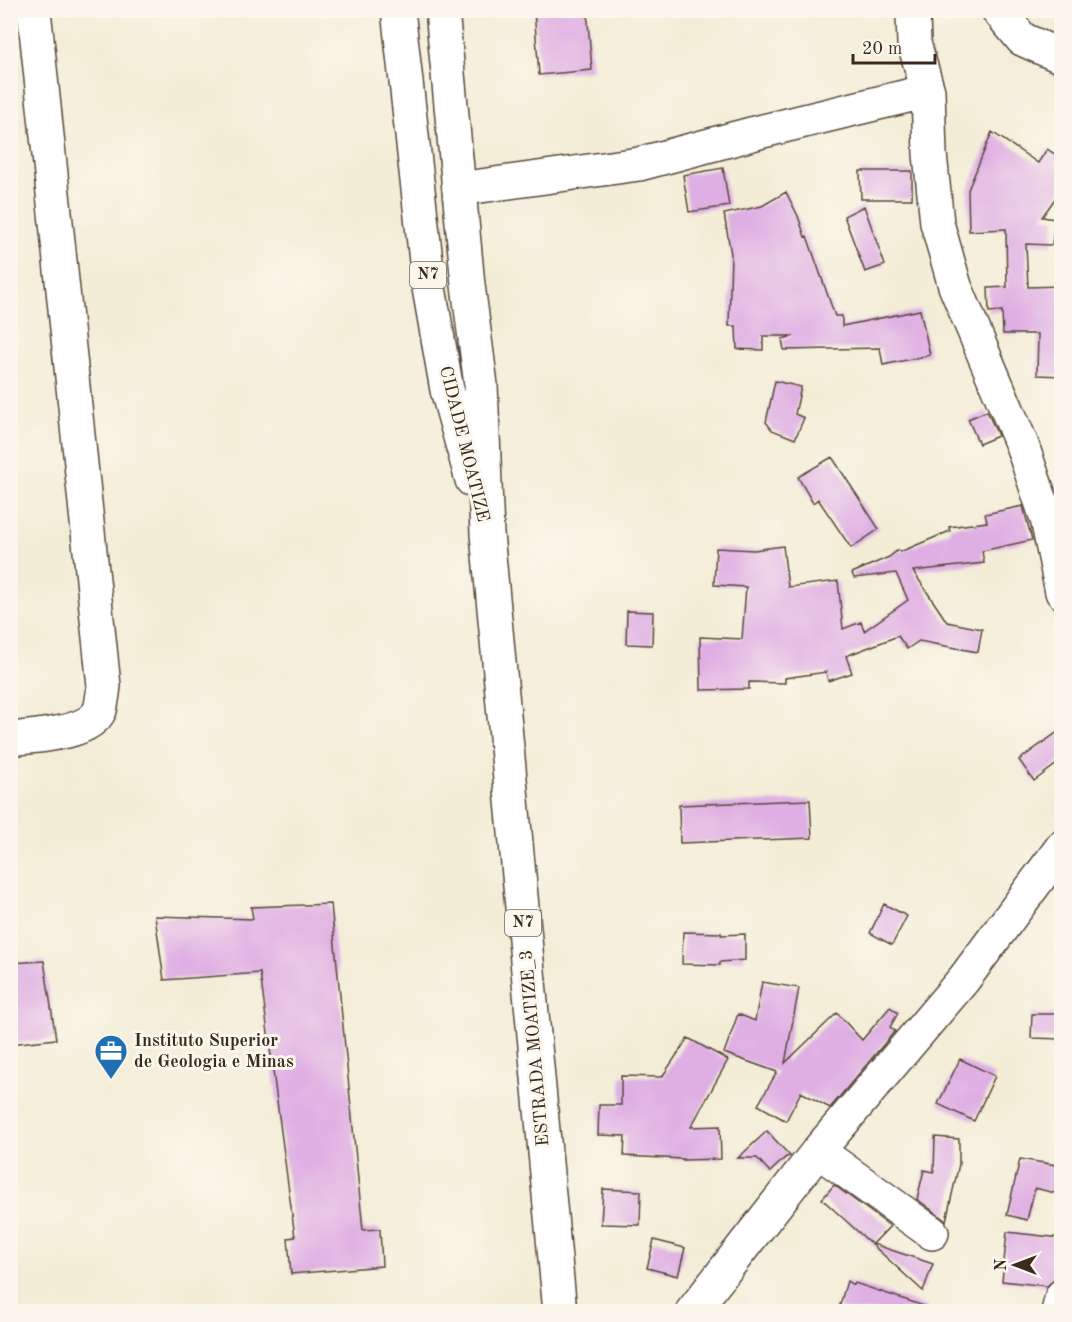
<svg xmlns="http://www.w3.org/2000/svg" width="1072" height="1322" font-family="'Old Standard TT',serif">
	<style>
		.building { fill: #dfafe3 }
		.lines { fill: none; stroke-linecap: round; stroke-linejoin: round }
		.minor-casing { stroke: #57473a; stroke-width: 36 }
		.trunk-casing { stroke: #57473a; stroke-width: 36 }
		.minor { stroke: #fff; stroke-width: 33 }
		.trunk { stroke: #fff; stroke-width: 33 }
		.labels { text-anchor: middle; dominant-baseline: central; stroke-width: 6; stroke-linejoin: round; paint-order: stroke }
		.shield { fill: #fbf7ec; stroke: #75685c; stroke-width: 1.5 }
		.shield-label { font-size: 16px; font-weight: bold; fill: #3b2a1e }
		.street-label { font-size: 18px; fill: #3b2a1e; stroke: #fbf7ec }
		.poi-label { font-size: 18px; font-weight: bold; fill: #3b2a1e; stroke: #fbf7ec; text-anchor: start }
	</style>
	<rect width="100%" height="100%" fill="#fbf7ec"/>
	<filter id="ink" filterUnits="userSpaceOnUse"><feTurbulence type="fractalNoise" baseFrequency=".0167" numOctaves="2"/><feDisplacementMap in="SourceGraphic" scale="12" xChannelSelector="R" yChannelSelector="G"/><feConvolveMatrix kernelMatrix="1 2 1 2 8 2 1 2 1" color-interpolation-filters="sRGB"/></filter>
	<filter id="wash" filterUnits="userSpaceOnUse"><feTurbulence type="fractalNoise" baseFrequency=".008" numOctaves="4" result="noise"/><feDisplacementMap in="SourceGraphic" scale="24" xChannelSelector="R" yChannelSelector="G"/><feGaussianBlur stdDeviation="1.35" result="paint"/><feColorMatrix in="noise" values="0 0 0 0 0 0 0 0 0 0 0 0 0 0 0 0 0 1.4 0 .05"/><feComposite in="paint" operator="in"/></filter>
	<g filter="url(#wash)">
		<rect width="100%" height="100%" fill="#f3edd7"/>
		<g id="blocks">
			<!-- building -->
			<path class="building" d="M534 10H587L592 70 539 75Z
				M992 132 1038 163 1047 149 1062 159V189L1042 217 1055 219 1052 245 1026 244 1028 287 1062 286V376L1037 375 1038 334H1003L1002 311 989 312 988 288 1007 287 1006 229 969 231 968 190Z
				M723 168 729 206 689 212 683 175Z
				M860 171H912V199H861Z
				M786 192 798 216 805 237 807 236 835 316H842V326L920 310 930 355 883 365 880 348 784 350 782 339 794 336H763V350L737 349 736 326H729L731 254 724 214 762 206Z
				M864 206 885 265 865 272 844 216Z
				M775 381 801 387 795 414 804 418 795 439 772 430 766 422Z
				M987 411 998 436 979 444 968 419Z
				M832 457 879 529 851 548 818 499 813 503 798 477Z
				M1023 506 1032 540 982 551 984 563 913 571 947 622 982 629 978 652 919 641 907 649 898 636 846 656 852 673 828 681 826 672 785 678V683L749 682V689L701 690 700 637 742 639 746 587 714 585 716 548 754 550 783 546 788 587 838 581 843 629 861 622 864 631 908 600 896 573 854 578 852 573 889 557 898 550 900 552 950 531 949 527 987 522 985 514Z
				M627 611 653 612 652 645 626 644Z
				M1062 729V760L1034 781 1019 760Z
				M810 800 812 838 680 843 679 805Z
				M331 904 363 1230 380 1229 382 1266 291 1274 288 1238 295 1237 260 973 164 980 155 916 253 919 251 907Z
				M884 904 907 916 892 945 870 933Z
				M683 932 721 933V935L745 934V960L720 962V965L682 964Z
				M44 961 56 1039 10 1044V963Z
				M762 982 799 988 785 1063 837 1013 862 1040 890 1007 898 1013 890 1027 895 1031 830 1108 801 1092 786 1121 758 1105 777 1072 724 1053 738 1014 755 1021Z
				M1032 1014H1062V1039L1031 1038Z
				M688 1038 728 1060 691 1127 720 1126 721 1159 683 1160V1159L624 1156 625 1136 598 1135 599 1105H621V1076L662 1077Z
				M960 1059 995 1076 974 1121 938 1104Z
				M767 1131 790 1156 786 1157 770 1172 757 1158H738Z
				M935 1137 959 1139V1164L946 1221 917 1199 924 1170 934 1172Z
				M1020 1159 1062 1166V1195L1035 1188 1027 1220 1007 1215Z
				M834 1185 890 1226 873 1244 933 1264 923 1291 822 1199Z
				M603 1189 641 1191 640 1225 601 1224Z
				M1007 1232 1061 1238 1057 1278 1047 1286 1002 1281Z
				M654 1240 685 1248 678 1276 647 1268Z
				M847 1281 853 1285 855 1283 927 1307 926 1311H850L839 1308Z"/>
		</g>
	</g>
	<g filter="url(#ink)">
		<use href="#blocks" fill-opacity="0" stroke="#57473a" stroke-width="1.5"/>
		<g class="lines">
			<defs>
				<path id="minor" d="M915 10 913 16 914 43 928 91 930 154 937 223 955 286 1022 445 1047 519 1062 592
					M998 10 1022 39 1062 57
					M459 189 639 164 759 132 928 91
					M10 739C33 736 89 735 100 710 102 703 103 693 104 686L34 10
					M818 1151 932 1233
					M692 1312 818 1151 964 979 1062 847
					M1058 1312 1062 1296"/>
				<path id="trunk" d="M398 10 429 288 447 390 472 480
					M442 10 468 285 481 385 487 534 560 1312"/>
			</defs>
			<!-- minor casing -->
			<use href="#minor" class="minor-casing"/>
			<!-- trunk casing -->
			<use href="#trunk" class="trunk-casing"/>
			<!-- minor -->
			<use href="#minor" class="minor"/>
			<!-- trunk -->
			<use href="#trunk" class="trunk"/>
		</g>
	</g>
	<!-- icons -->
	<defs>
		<symbol id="office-pin" viewBox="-11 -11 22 30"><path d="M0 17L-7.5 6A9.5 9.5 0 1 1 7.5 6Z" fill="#1f6fb2" stroke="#fbf7ec"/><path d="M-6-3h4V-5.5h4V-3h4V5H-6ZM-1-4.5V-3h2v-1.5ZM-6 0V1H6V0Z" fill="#fff"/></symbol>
	</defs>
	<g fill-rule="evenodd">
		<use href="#office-pin" x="92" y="1032" width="38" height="52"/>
	</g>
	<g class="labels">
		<!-- shield labels -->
		<g class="shield">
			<rect x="410" y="262" width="36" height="26" rx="4.5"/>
			<rect x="505" y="910" width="36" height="26" rx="4.5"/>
		</g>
		<g class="shield-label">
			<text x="428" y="275">N7</text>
			<text x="523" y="923">N7</text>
		</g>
		<!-- street labels -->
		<g class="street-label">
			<text transform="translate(464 444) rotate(76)">CIDADE MOATIZE</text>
			<text transform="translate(535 1048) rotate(-95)">ESTRADA MOATIZE_3</text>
		</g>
		<!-- poi labels -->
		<g class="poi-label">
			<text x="134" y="1041">Instituto Superior<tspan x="134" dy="21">de Geologia e Minas</tspan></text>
		</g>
	</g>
	<!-- margin -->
	<rect width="1072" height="1322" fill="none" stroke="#fbf7ec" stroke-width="36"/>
	<!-- north arrow -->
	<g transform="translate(1015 1265) rotate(270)" stroke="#fbf7ec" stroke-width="4.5" paint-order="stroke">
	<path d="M0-4.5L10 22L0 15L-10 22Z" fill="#3b2a1e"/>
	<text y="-9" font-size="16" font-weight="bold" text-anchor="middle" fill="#3b2a1e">N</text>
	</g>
	<!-- scale -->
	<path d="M853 54v9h82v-9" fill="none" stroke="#3b2a1e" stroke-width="3"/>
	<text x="862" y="54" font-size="18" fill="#3b2a1e" stroke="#fbf7ec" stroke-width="4.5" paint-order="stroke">20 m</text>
</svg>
